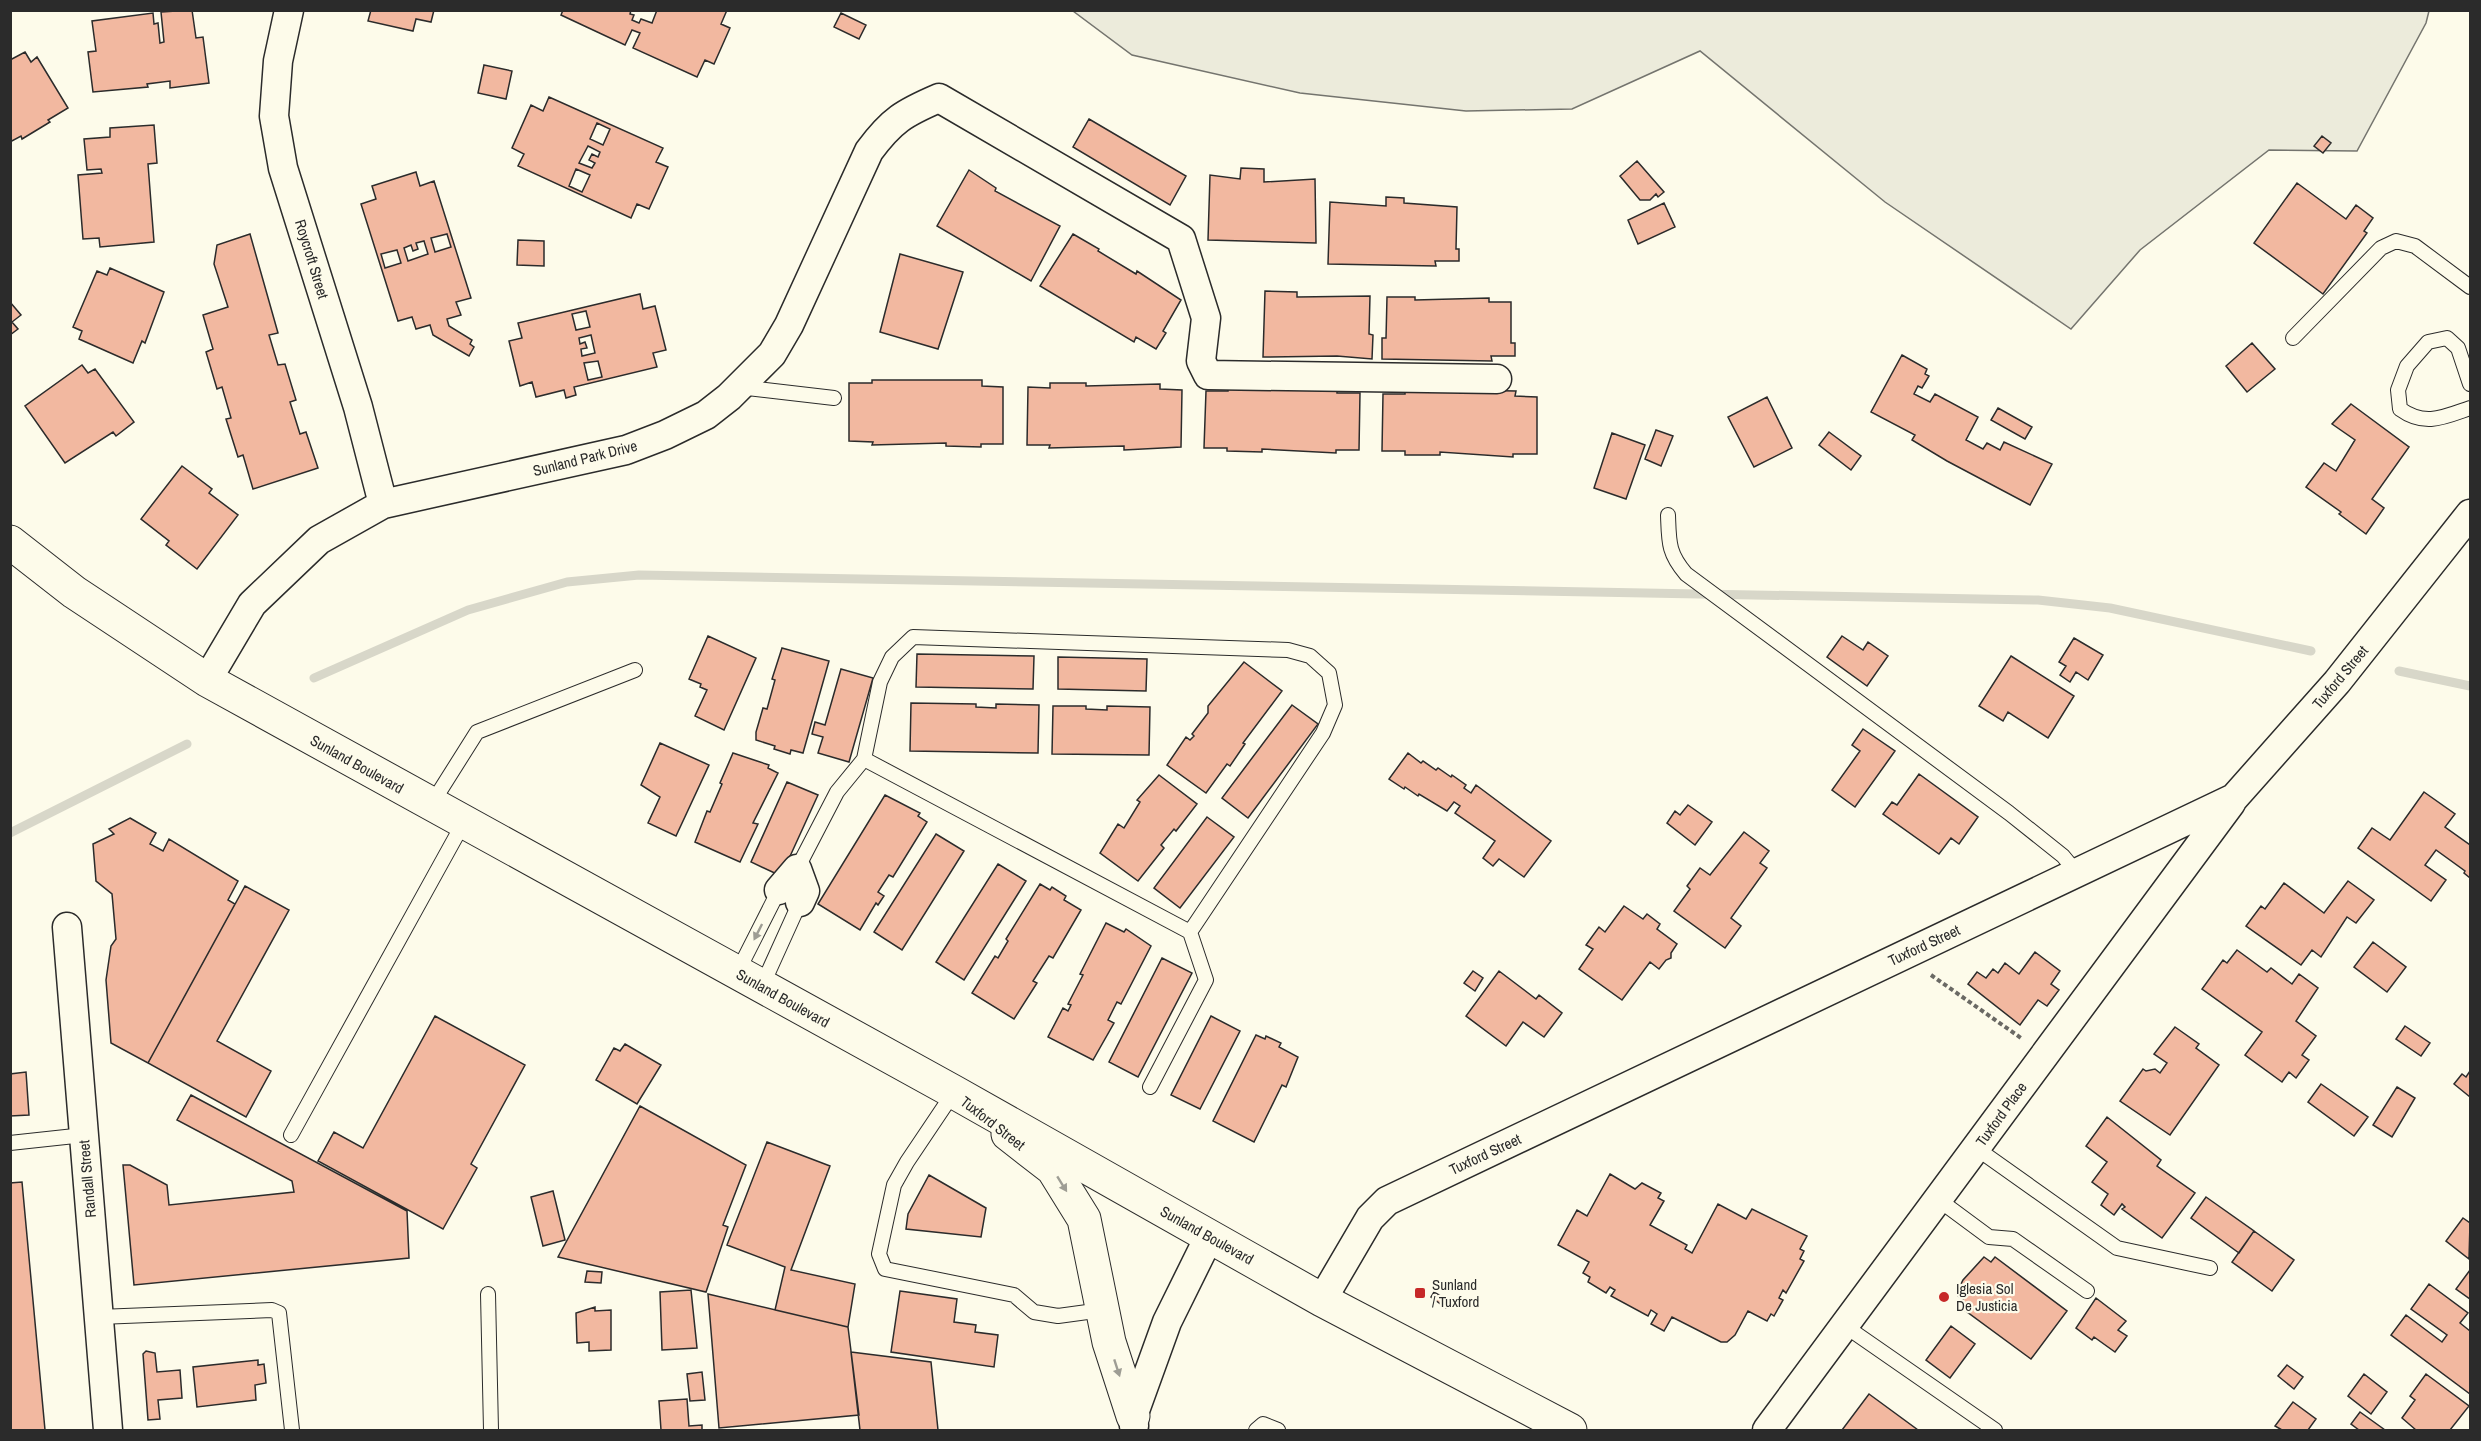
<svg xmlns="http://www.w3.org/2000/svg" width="2481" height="1441" font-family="'Archivo Narrow',sans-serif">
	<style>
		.green { fill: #ecebdb; stroke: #74746e; stroke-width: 1.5 }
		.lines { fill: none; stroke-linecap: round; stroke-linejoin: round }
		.stream { stroke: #d8d7c9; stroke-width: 9 }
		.building { fill: #f2b8a0; stroke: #2b2b2b; stroke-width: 1.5; fill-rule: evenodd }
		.lane-casing { stroke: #2b2b2b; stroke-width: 16 }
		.street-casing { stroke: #2b2b2b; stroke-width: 31 }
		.secondary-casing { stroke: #2b2b2b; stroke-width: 35 }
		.primary-casing { stroke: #2b2b2b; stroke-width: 35 }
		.path { stroke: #6a6964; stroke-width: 4; stroke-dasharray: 4.5 3; stroke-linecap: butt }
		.lane { stroke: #fdfbea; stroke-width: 14 }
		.street { stroke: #fdfbea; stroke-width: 28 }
		.secondary { stroke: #fdfbea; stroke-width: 33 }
		.primary { stroke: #fdfbea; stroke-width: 33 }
		.oneway { fill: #9e9d94 }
		.poi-dot { fill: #c62828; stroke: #fdfbea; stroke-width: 2 }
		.labels { text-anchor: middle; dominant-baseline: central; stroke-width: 4.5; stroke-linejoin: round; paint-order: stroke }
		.street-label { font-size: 15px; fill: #2b2b2b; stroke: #fdfbea }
		.poi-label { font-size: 15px; fill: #2b2b2b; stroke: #fdfbea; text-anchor: start }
	</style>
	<rect width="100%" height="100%" fill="#fdfbea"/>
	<!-- green -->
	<path class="green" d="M1073 11H2429L2426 23 2357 151 2269 150 2140 250 2071 329 1885 202 1700 51 1572 109 1466 111 1300 93 1132 55Z"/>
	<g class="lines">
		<!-- stream -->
		<path class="stream" d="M2399 671 2470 686
			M314 678 468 610 567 582 639 575 2038 600 2110 608 2311 651
			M10 833 187 744"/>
	</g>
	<!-- building -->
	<path class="building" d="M192 10 196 38 203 37 209 83 170 88V81L147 84 148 87 93 92 88 52 96 51 92 21 153 13 154 24 158 23 160 43 164 42 161 12Z
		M371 10H434L431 22 416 19 413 31 368 21Z
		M563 10H631L630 14 634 15 632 20 639 23 641 19 652 23 657 10H727L721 24 730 28 714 64 705 60 697 77 633 48 640 33 632 30 625 45 561 15Z
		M841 13 866 25 859 39 834 27Z
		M25 52 31 62 37 57 68 108 48 120 50 122 22 139 21 136 10 142V60Z
		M484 65 512 71 506 99 478 93Z
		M549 97 663 148 656 162 668 167 649 209 637 204 631 218 518 166 524 154 512 148 531 105 543 111ZM597 123 610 129 603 145 590 139ZM588 146 600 152 598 157 592 154 589 160 595 163 592 168 579 163ZM576 169 590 175 582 192 569 186Z
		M1089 119 1186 176 1170 205 1073 147Z
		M154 125 157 163 148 164 154 242 100 247 99 238 83 239 78 175 102 173 101 169 87 170 84 139 110 137V128Z
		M2322 136 2331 143 2323 153 2314 146Z
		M1637 161 1664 192 1658 197 1656 194 1650 200H1640L1620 176Z
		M1241 168 1264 169V182L1315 179 1316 243 1208 240 1210 175 1240 179Z
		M969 170 996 188 995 191 1060 226 1031 281 937 226Z
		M416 172 420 186 434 181 471 298 456 302 461 315 447 319 449 326 472 340 470 344 474 347 469 356 433 335 430 325 416 329 412 317 398 321 361 204 376 199 372 186ZM447 234 451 247 435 252 431 238ZM424 241 428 254 408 261 404 248 411 245 413 251 418 249 416 243ZM397 250 401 263 385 268 381 254Z
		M2297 183 2346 219 2356 205 2373 218 2364 231 2367 233 2323 294 2254 243Z
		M1386 197 1404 198V203L1457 207 1456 249H1459V261H1435L1436 266 1328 264 1330 202 1386 206Z
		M1664 203 1675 227 1638 244 1628 220Z
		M250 234 278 333 269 335 278 365 285 364 296 400 290 402 300 434 306 432 318 468 253 489 243 455 238 457 226 419 231 418 222 387 217 389 206 352 213 349 203 315 228 307 214 264 217 245Z
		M1073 234 1099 249 1098 251 1136 274 1137 271 1181 300 1163 331 1166 333 1156 349 1136 337 1134 342 1040 286Z
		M518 240 544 241V266L517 265Z
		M900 254 963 272 938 349 880 332Z
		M110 268 164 292 145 343 142 341 133 363 79 339 82 331 73 327 97 271 107 275Z
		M1265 291 1297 292V297L1370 296 1369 334 1373 335 1372 359 1337 356 1263 357Z
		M640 294 643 309 655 306 666 350 653 353 657 367 574 387 576 395 566 398 564 390 536 397 532 382 520 386 509 341 522 338 518 323ZM586 311 590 327 576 330 572 314ZM591 335 595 353 582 356 581 349 587 348 585 342 580 344 579 338ZM598 361 602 377 588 380 584 363Z
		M1387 297H1415V300L1489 298V302H1511V343H1515V356H1491L1492 361 1382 359V338H1386Z
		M10 302 21 315 12 322 18 329 10 335Z
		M2252 343 2275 369 2247 392 2226 366Z
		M1902 355 1927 369 1925 374 1929 376 1922 388 1918 386 1914 394 1930 402 1935 394 1978 417 1966 440 1983 449 1987 443 2000 450 2004 442 2052 464 2030 505 1947 461 1912 440 1915 435 1871 412Z
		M82 365 88 373 95 369 134 422 116 436 113 432 65 463 25 406Z
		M872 380H982V386L1003 387V444H981V447L946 446V443L872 445 873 442 849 441V383H872Z
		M1050 383H1086V386L1160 384V389L1182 390 1181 447 1124 450V446L1049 448 1050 445H1027L1028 387 1050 388Z
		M1228 386 1337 388V393H1360L1359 450H1336V453L1262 449V452L1227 451V448H1204L1206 391H1228Z
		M1405 389 1516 391 1515 396 1537 397V454H1513V457L1440 452V455H1405V451H1382L1383 394H1405Z
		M1767 397 1792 448 1754 467 1728 417Z
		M2351 404 2409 447 2372 499 2384 508 2366 534 2339 514 2341 512 2306 487 2324 463 2336 471 2355 440 2332 424Z
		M1998 408 2032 427 2025 439 1991 420Z
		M1656 430 1673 436 1661 466 1645 459Z
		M1829 432 1861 456 1851 470 1819 445Z
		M1612 433 1645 445 1626 499 1594 488Z
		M182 466 212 489 209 493 238 515 197 569 166 545 169 541 141 519Z
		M708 636 756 658 724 730 695 716 707 690 700 687 701 684 689 679Z
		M1842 636 1863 650 1868 642 1888 656 1867 686 1827 657Z
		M2074 638 2103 655 2088 680 2076 672 2070 682 2060 675 2066 666 2059 662Z
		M782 648 829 661 803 753 791 750 790 754 774 749 775 746 756 740V732L763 708 767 709 775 680 772 679Z
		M917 654 1034 656 1033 689 916 687Z
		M2011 656 2074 696 2048 738 2008 712 2003 721 1979 706Z
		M1058 657 1147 659 1146 691 1058 689Z
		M1244 662 1282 691 1243 743 1245 744 1230 766 1227 764 1206 793 1167 765 1186 737 1190 740 1194 736 1192 734 1208 713V706Z
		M841 669 873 678 849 762 818 753 823 737 812 734 815 722 825 725Z
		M911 703 976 704V707L996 708V704L1039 705 1038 753 910 751Z
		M1292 705 1318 724 1248 818 1222 798Z
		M1053 706H1086V709L1107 710V706L1150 707 1149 755 1052 754Z
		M1863 729 1895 751 1855 807 1832 790 1860 751 1852 745Z
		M660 743 709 765 676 836 648 823 660 797 641 785Z
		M733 753 769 765 768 768 778 773 753 823 758 824 740 862 695 842 707 811 710 812 722 784 720 783Z
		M1408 753 1421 763 1423 761 1436 770 1438 768 1451 777 1452 775 1466 785 1464 788 1471 793 1476 785 1551 841 1524 877 1499 859 1493 866 1483 858 1495 841 1455 813 1460 806 1454 802 1447 811 1419 794 1418 796 1405 787 1404 789 1389 779Z
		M1919 774 1978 817 1959 844 1951 838 1939 854 1883 814 1892 802 1897 805Z
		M1159 775 1197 804 1176 831 1174 829 1161 845 1164 848 1138 881 1100 853 1118 824 1124 828 1140 802 1137 800Z
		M787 782 818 795 781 876 751 862Z
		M2424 792 2455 814 2445 827 2470 845V878L2464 873 2465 871 2436 850 2425 865 2446 880 2431 901 2358 848 2372 828 2390 840Z
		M885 795 920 813 918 816 927 822 893 877 889 875 878 892 884 896 878 905 876 903 860 930 818 904Z
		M1688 805 1712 822 1695 845 1667 823 1675 811 1680 815Z
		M1207 817 1234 837 1180 908 1154 888Z
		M130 818 156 833 150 844 163 851 169 839 238 881 228 900 235 904 148 1063 111 1043 106 980 111 946 116 939 112 894 96 881 93 844 114 834 109 829Z
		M1744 832 1769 851 1760 863 1767 868 1731 918 1741 926 1725 948 1674 911 1690 889 1687 886 1700 868 1710 875Z
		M936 834 964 851 902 950 874 932Z
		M998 864 1026 881 964 980 936 962Z
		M2348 881 2374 900 2356 923 2347 917 2321 957 2312 950 2301 965 2246 926 2261 906 2265 909 2284 883 2324 913Z
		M1040 884 1050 890 1052 887 1066 896 1064 900 1081 910 1053 958 1049 956 1033 981 1037 983 1014 1019 972 993 995 956 998 958 1008 941 1006 939Z
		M245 886 289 910 217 1041 271 1071 246 1117 148 1063Z
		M1624 906 1643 919 1647 914 1660 924 1657 929 1677 944 1671 953V958L1666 960 1659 969 1650 962 1622 1000 1579 969 1593 949 1586 945 1599 927 1605 932Z
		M1106 923 1124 932 1126 929 1151 946 1121 1004 1117 1002 1108 1020 1114 1023 1093 1060 1048 1037 1063 1008 1068 1011 1071 1005 1068 1004 1083 975 1080 974Z
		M2373 942 2406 967 2387 992 2354 967Z
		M2237 950 2267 972 2271 968 2292 984 2299 974 2318 988 2296 1021 2316 1036 2302 1055 2309 1060 2296 1078 2289 1072 2282 1082 2245 1055 2262 1032 2202 989 2223 960 2227 963Z
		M2035 952 2060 971 2051 984 2059 990 2047 1006 2038 1000 2020 1025 1968 984 1977 972 1986 978 1993 969 1998 973 2005 963 2019 974Z
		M1162 958 1192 973 1138 1077 1109 1062Z
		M1473 971 1483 978 1475 991 1464 983Z
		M1499 971 1536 999 1539 995 1562 1013 1544 1037 1523 1022 1506 1046 1466 1016Z
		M435 1016 525 1065 471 1164 477 1168 443 1229 318 1161 334 1132 363 1148Z
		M1211 1016 1240 1031 1200 1109 1171 1095Z
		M2405 1026 2430 1043 2421 1056 2396 1039Z
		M2175 1027 2199 1044 2196 1048 2219 1065 2170 1135 2120 1101 2143 1069 2146 1071 2155 1069 2160 1073 2167 1063 2154 1054Z
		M1256 1035 1265 1039 1266 1036 1281 1043 1279 1047 1298 1057 1286 1087 1282 1085 1254 1142 1213 1121Z
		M625 1044 661 1065 637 1104 596 1080 614 1048 620 1051Z
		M2470 1071V1097L2454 1084 2462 1074 2466 1077Z
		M26 1072 29 1115 10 1116V1074Z
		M2321 1084 2368 1117 2354 1136 2308 1102Z
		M2397 1087 2415 1098 2392 1137 2373 1125Z
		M191 1095 407 1211 409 1258 134 1285 123 1165H130L167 1185 169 1205 294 1192 292 1181 177 1120Z
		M640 1106 746 1165 723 1225 728 1227 706 1292 558 1257Z
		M2107 1117 2161 1160 2157 1166 2195 1193 2162 1238 2122 1209 2125 1207 2122 1204 2114 1215 2101 1205 2108 1194 2092 1182 2107 1162 2086 1146Z
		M767 1142 830 1166 791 1270 855 1284 848 1327 775 1310 785 1267 727 1245Z
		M1610 1174 1635 1189 1642 1183 1661 1193 1658 1198 1664 1201 1650 1225 1687 1245 1685 1249 1692 1253 1718 1204 1746 1219 1752 1209 1807 1236 1800 1249 1804 1251 1800 1259 1804 1261 1786 1293 1783 1290 1779 1298 1783 1300 1774 1316 1771 1314 1767 1321 1748 1311 1735 1335 1727 1342H1721L1672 1317 1664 1331 1651 1324 1657 1314 1651 1310 1648 1316 1611 1296 1615 1290 1610 1287 1606 1293 1588 1282 1590 1277 1583 1273 1589 1262 1558 1245 1577 1210 1587 1216Z
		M929 1175 986 1208 981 1237 906 1229 908 1214Z
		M22 1182 45 1430H10V1183Z
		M553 1191 565 1240 543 1246 531 1197Z
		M2206 1197 2254 1231 2239 1253 2191 1218Z
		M2463 1218 2470 1223 2469 1259 2446 1241Z
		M2254 1231 2294 1260 2272 1291 2232 1262Z
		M1984 1257 1991 1262 1995 1257 2067 1311 2031 1359 1959 1306 1963 1300 1956 1294 1963 1280Z
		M2470 1270V1299L2456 1289Z
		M587 1271 602 1272 601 1283 585 1282Z
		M2429 1284 2468 1313 2460 1323 2470 1331V1394L2391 1335 2406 1315 2442 1342 2447 1335 2411 1309Z
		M691 1290 697 1348 662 1350 660 1292Z
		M900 1291 957 1299 954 1322 976 1325 975 1332 998 1335 994 1367 891 1352Z
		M1434 1292 1450 1302 1446 1308 1431 1297Z
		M708 1294 848 1327 859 1415 719 1428Z
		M2096 1298 2126 1321 2118 1330 2127 1336 2115 1352 2094 1337 2092 1340 2076 1328Z
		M595 1307V1311L611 1310V1350L589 1351V1342L577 1343 576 1313Z
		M1951 1326 1975 1344 1950 1378 1926 1360Z
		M146 1351 155 1353 157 1372 180 1370 182 1398 158 1400 160 1419 148 1420 143 1354Z
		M851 1352 931 1362 938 1430H860Z
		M258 1360V1365L264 1364 266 1383 255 1385 256 1400 197 1407 193 1367Z
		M2287 1365 2303 1377 2294 1389 2278 1376Z
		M702 1372 705 1400 690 1401 687 1374Z
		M2364 1374 2387 1392 2371 1414 2348 1396Z
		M2426 1374 2469 1406 2450 1430H2416L2402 1418 2415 1400 2410 1396Z
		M1869 1394 1918 1430H1842Z
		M687 1399 689 1426 702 1425V1430H661L659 1401Z
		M2293 1402 2316 1419 2308 1430H2282L2275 1426Z
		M2360 1412 2385 1430H2359L2351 1424Z"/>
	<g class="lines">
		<defs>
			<path id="lane" d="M2293 338 2381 248 2396 241 2415 246 2470 287
				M2470 384 2458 348 2447 338 2428 342 2407 366 2398 390 2400 409C2425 427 2444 417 2470 408
				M739 387 834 398
				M1668 515C1669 542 1668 553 1686 574L2009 813 2063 856 2077 873
				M864 759 1190 932
				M431 805 477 732 635 670
				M797 869 837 792 864 759 880 682 892 657 913 637 1288 650 1310 656 1329 673 1335 705 1323 733 1190 932 1206 980 1150 1087
				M737 973 779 890
				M762 986 800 902
				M954 1092 907 1162 894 1185 879 1254 885 1269 1014 1295 1034 1312 1058 1316 1102 1310
				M291 1135 464 822
				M10 1143 84 1135
				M1976 1148 2117 1248 2210 1268
				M1939 1200 1989 1237 2013 1239 2087 1291
				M488 1294 491 1430
				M99 1317 272 1310 279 1313 292 1430
				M1845 1326 1995 1430
				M1256 1430 1263 1424 1278 1430"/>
			<path id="street" d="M289 10 278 61 274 116 283 168 358 407 383 504
				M207 680 252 604 319 540 383 504 626 450 665 435 706 415 729 397 772 354 789 325 869 151C892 120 904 113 939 98L1181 239 1206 318 1201 361 1208 375 1497 379
				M779 890 797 869 805 891 800 902
				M67 927 108 1430
				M1322 1300 1370 1218 1387 1201 2234 798 2337 682 2470 514
				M1134 1426 1133 1416 1167 1322 1209 1237
				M1767 1430 2231 803"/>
			<path id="secondary" d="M1008 1134 1053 1169 1084 1219 1109 1342 1133 1416"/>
			<path id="primary" d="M10 542 74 592 207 680 954 1092 1322 1300 1570 1430"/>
		</defs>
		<!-- lane casing -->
		<use href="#lane" class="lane-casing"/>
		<!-- street casing -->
		<use href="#street" class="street-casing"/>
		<!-- secondary casing -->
		<use href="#secondary" class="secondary-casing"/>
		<!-- primary casing -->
		<use href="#primary" class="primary-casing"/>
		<!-- path -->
		<path class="path" d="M1931 975 2021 1038"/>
		<!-- lane -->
		<use href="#lane" class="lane"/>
		<!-- street -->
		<use href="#street" class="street"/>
		<!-- secondary -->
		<use href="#secondary" class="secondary"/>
		<!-- primary -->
		<use href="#primary" class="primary"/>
	</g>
	<!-- one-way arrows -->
	<defs><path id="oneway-solid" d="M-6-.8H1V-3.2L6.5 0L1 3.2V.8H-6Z" transform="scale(1.5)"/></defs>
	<g class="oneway">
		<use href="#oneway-solid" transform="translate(758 932) rotate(117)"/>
		<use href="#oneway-solid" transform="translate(1062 1184) rotate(58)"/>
		<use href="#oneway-solid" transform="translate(1117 1368) rotate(72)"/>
	</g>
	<!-- markers -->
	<g class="poi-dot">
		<rect x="1414" y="1287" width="12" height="12" rx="3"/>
		<circle cx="1944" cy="1297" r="6"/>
	</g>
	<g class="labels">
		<!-- street labels -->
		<g class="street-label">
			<text transform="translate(312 259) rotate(73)">Roycroft Street</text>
			<text transform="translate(585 458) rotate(-14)">Sunland Park Drive</text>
			<text transform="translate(2340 677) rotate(-50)">Tuxford Street</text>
			<text transform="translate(357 764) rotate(29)">Sunland Boulevard</text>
			<text transform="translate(1924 945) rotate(-25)">Tuxford Street</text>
			<text transform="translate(783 998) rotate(29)">Sunland Boulevard</text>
			<text transform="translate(2001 1114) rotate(-54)">Tuxford Place</text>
			<text transform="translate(993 1123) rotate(38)">Tuxford Street</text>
			<text transform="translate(1485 1154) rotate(-25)">Tuxford Street</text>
			<text transform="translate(87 1179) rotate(-95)">Randall Street</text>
			<text transform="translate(1207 1235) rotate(29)">Sunland Boulevard</text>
		</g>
		<!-- poi labels -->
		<g class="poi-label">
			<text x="1432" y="1284">Sunland<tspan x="1432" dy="17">/ Tuxford</tspan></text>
			<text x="1956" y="1288">Iglesia Sol<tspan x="1956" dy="17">De Justicia</tspan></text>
		</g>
	</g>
	<!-- border -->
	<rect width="2481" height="1441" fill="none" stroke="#2b2b2b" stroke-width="24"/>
</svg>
